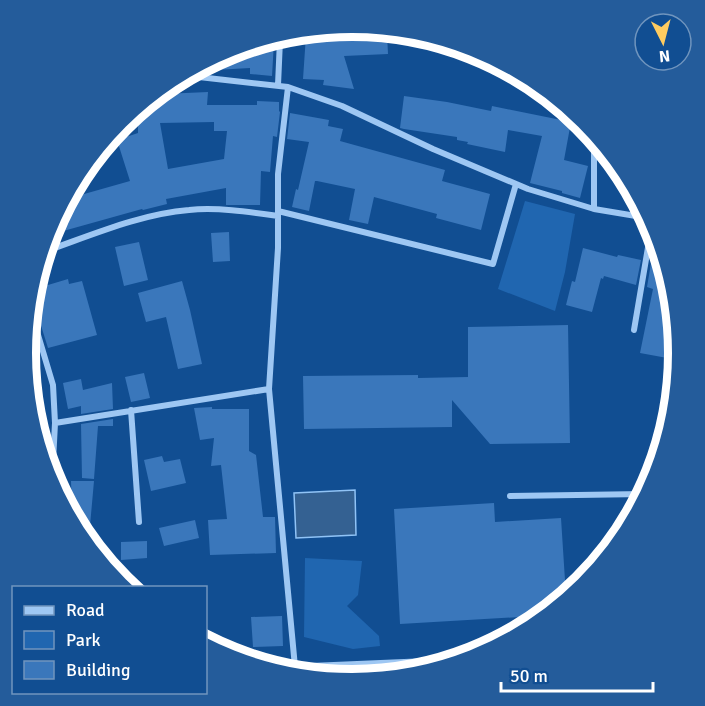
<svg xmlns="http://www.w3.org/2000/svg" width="705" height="706" font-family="Signika,sans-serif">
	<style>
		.green { fill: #2066b0 }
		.water { fill: #346192; stroke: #90c3f6; stroke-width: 1.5 }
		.building { fill: #3a77bb; fill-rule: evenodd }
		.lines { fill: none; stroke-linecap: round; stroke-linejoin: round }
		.minor { stroke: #9ec7f3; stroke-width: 6 }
		.rim { fill: none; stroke: #fff; stroke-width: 8 }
	</style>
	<rect width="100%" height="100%" fill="#114e92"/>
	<!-- green -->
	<path class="green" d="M525 201 575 214 565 272 555 311 498 289Z
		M305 558 362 561 358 595 347 606 379 636 380 646 353 649 304 637Z"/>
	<!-- water -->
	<path class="water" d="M355 490 356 535 296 538 294 493Z"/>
	<!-- building -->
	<path class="building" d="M353 26 387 33 388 54 344 56 354 89 323 85 324 80 303 79 306 35Z
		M274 42 272 76 250 74V68L197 71 228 51Z
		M208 92 207 105H257V101L279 102V111L280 112 277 137 273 136 270 172 261 171 260 205H226V188L166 199 167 204 143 210 142 209 49 235 51 228 70 198 130 181 117 140 138 133V111L163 94ZM214 122V131H227L224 159 168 169 160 123Z
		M404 96 447 102 491 111 492 106 571 122 564 160 588 166 580 198 562 193V191L530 183 542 136 508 130 505 152 467 144 468 142 457 140V137L404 129 400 128Z
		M290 113 329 120 328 126 343 129 340 141 445 170 442 181 490 194 481 230 436 218 437 214 374 197 368 224 349 220 355 189 317 181H315L309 211 292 207 296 189 298 190 309 142 287 139Z
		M229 232 230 261 213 262 211 233Z
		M139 242 148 280 124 286 115 247Z
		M583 248 617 257 618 255 641 260 636 285 604 276 603 279 601 278 592 312 566 305 572 281 575 282Z
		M660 255 680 353 678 360 640 353 653 289 647 287 651 263 658 265Z
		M68 279 69 284 82 281 97 335 48 348 38 316 34 313 38 288Z
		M182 281 190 310 202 364 178 369 166 317 146 322 138 293Z
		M568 325 570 443 490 444 452 400V427L304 429 303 376 418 375V378L468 377V327Z
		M144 373 150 398 131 402 125 377Z
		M81 379 83 390 112 383 113 409 81 414V406L68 409 63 383Z
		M212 407V409H249V451L256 455 263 517H275L276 553 210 555 208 520 227 519 221 465 211 466 214 438 200 440 194 408Z
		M113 419V426H98L94 479 82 478 81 424Z
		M162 456 164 462 180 459 186 483 151 491 144 460Z
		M71 481H94L89 537 72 510Z
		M494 503 495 522 561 518 566 596 536 616 400 624 394 509Z
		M195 520 199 538 164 546 159 528Z
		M147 541V558L121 560V542Z
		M282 616 283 646 253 647 251 617Z"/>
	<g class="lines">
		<!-- minor -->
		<path class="minor" d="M190 76 288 87 342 106 433 149 528 189 594 209 648 218
			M278 85 280 40
			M288 87 278 174V248L269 389 295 667
			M594 209V137
			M278 211 493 264 516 184
			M46 251C92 235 140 214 189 210 217 207 250 212 278 216
			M33 318 53 385 55 423 52 481
			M634 330 652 224
			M131 410 139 522
			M55 423 269 389
			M510 496 644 494
			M287 667 451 660
			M375 675 376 664"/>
	</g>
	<!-- crop -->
	<path d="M0 0H705V706H0ZM36 353a316 316 0 1 1 632 0a316 316 0 1 1-632 0Z" fill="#245c9b" fill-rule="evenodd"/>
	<path class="rim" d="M36 353a316 316 0 1 1 632 0a316 316 0 1 1-632 0Z"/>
	<!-- legend -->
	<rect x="12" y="586" width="195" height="108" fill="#114e92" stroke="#7095be" stroke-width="1.5"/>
	<rect x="24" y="606" width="30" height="9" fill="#9ec7f3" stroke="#7095be" stroke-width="1.5"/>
	<text x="66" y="616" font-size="18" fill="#ffffff">Road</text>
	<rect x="24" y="631" width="30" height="18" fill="#2066b0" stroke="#7095be" stroke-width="1.5"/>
	<text x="66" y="646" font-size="18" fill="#ffffff">Park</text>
	<rect x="24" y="661" width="30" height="18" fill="#3a77bb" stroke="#7095be" stroke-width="1.5"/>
	<text x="66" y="676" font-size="18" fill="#ffffff">Building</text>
	<!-- north arrow -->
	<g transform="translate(663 42) rotate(174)"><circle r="28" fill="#114e92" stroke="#7095be" stroke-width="1.5"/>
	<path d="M0-4.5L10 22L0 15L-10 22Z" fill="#ffcc60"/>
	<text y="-9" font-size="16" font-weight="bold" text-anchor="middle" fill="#ffffff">N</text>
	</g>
	<!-- scale -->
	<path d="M501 682v9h152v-9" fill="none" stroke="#ffffff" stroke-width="3"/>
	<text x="510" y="682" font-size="18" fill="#ffffff" stroke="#114e92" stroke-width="4.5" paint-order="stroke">50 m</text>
</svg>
